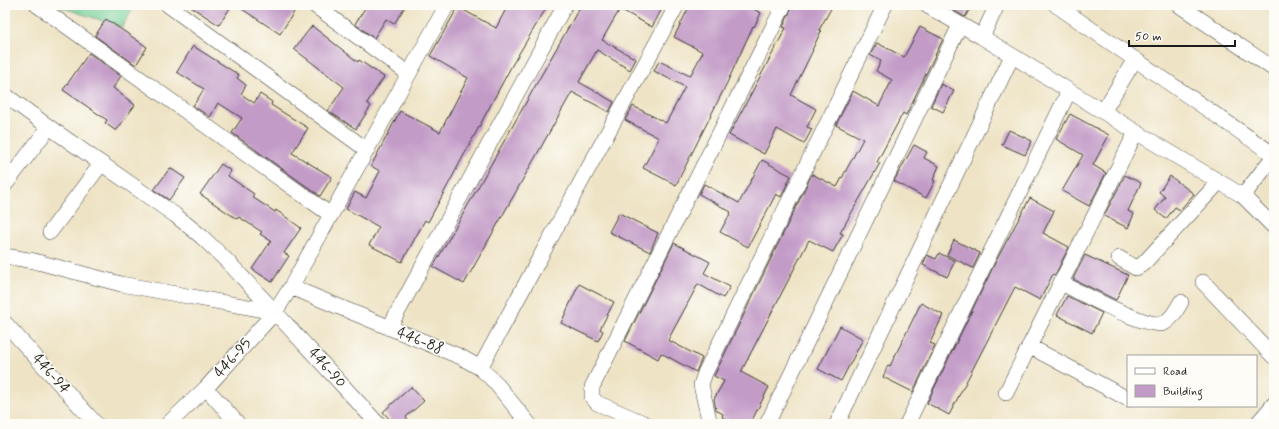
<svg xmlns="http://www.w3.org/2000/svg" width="1279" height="429" font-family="Mynerve,sans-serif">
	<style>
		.green { fill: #75d097; stroke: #48765a }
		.building { fill: #c29bc7 }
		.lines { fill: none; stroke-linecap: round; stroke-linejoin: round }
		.street-casing { stroke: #3c3a35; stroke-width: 16 }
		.street { stroke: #fff; stroke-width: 15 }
		.labels { text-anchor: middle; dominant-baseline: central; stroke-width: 3.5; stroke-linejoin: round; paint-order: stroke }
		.street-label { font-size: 15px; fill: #1c1c1c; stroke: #fdfcf7 }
	</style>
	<rect width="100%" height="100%" fill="#fdfcf7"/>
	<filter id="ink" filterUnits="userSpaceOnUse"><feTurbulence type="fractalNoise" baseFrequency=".025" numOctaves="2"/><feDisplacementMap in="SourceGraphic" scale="8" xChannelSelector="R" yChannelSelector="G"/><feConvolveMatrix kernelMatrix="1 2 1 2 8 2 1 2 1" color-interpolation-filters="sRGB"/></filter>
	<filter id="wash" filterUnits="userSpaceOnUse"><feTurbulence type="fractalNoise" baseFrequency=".012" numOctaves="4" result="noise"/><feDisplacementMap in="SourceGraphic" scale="16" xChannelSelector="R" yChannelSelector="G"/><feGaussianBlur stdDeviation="0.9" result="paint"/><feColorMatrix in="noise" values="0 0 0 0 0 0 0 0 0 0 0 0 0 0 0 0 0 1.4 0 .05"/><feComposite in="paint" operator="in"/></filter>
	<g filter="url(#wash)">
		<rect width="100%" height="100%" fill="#eee3c5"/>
		<!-- green -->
		<path class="green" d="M54 5H135L122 27Z"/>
		<g id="blocks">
			<!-- building -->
			<path class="building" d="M188 5H232L219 25Z
				M236 5H284L294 12 280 34Z
				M367 5H406L394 24 386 19 374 38 355 24Z
				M508 5H548L511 67 434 211 428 222 425 220 402 262 369 245 379 227 346 209 355 192 366 198 380 171 371 166 400 111 440 132 468 78 430 56 458 7 496 28Z
				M581 5H664L652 27 620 9 602 40 636 59 630 70 597 50 579 82 614 102 609 112 572 92 464 284 433 267Z
				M690 5H746L761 13 754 27 753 26 726 85 676 185 643 168 659 138 625 120 633 106 666 123 685 87 654 71 659 61 690 76 703 52 674 37Z
				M793 5H833L819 30 821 31 812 50H813L791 95 816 109 807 127 812 129 804 144 777 129 764 154 729 135 786 28 783 27Z
				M944 5H972L965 17Z
				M106 19 147 47 136 65 95 36Z
				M312 26 358 62 359 60 384 77 367 103 371 106 356 129 328 111 344 87 294 49Z
				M920 27 943 39 906 115 903 113 877 162 880 163 840 233 843 234 833 252 809 240 741 372 769 387 750 424H736L722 417 723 414 716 410 714 399 724 381 714 376 812 174 837 187 863 139 836 125 853 91 879 106 892 80 876 71 881 61 870 55 877 43 904 57Z
				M193 46 239 75 237 78 246 85 241 94 254 103 260 94 272 102 271 105 308 128 292 153 332 177 320 196 232 133 242 118 218 103 210 117 193 106 204 89 177 72Z
				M89 53 121 76 113 88 135 105 116 131 105 123 107 120 63 90Z
				M941 84 954 91 943 112 931 106Z
				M1070 114 1109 135 1093 165 1106 173 1089 206 1062 191 1083 155 1056 139Z
				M1009 130 1032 141 1025 155 1002 145Z
				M914 145 927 152 924 158 939 166 933 180 935 181 926 198 894 181Z
				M762 160 791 176 781 197 776 194 748 247 720 232 731 212 699 194 704 184 739 203Z
				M221 164 231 171 228 176 254 194 252 197 275 212 276 210 301 228 284 253 289 256 272 282 252 269 271 241 260 234 262 232 239 217 237 219 200 194Z
				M170 168 185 178 169 200 154 190Z
				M1125 175 1141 183 1128 211 1134 214 1128 228 1104 216Z
				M1170 176 1194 194 1180 210 1175 207 1166 219 1155 210 1165 197 1159 192Z
				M1030 198 1054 211 1043 233 1069 247 1055 275 1053 274 1040 300 1015 287 949 415 927 403 996 261Z
				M619 213 658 233 650 252 609 232Z
				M954 240 980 253 973 268 947 255Z
				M674 243 710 262 704 273 730 287 723 298 698 284 668 340 702 358 696 372 661 353 658 359 625 341Z
				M939 253 955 261 947 277 923 265 927 255 936 259Z
				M1085 255 1128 275 1116 300 1073 279Z
				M579 284 614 302 600 329 603 331 598 341 561 323Z
				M1067 296 1102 313 1092 333 1057 315Z
				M921 303 943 315 930 343 935 345 913 392 883 377 888 365 890 366Z
				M840 326 863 339 841 381 818 369Z
				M411 387 424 401 406 417 412 424H394L383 412Z"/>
		</g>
	</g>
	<g filter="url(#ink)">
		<use href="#blocks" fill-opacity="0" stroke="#3c3a35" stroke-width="1"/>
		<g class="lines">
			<defs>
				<path id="street" d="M37 5 331 215
					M168 5 367 150
					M314 5 409 74
					M926 5 982 37 1136 132 1243 196 1274 227
					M1056 5 1274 155
					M1179 5 1274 69
					M982 37 997 5
					M5 95 49 127 175 215 202 237 229 263 275 312 378 424
					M1103 112 1135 59
					M5 185 49 127
					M1243 196 1274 156
					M50 232 101 164
					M5 256 34 261 121 284 275 312
					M1119 258 1136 268 1143 264 1219 182
					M1203 282 1274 357
					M1061 283C1079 291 1147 330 1164 323 1172 319 1177 309 1181 302
					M291 287 461 357 480 368 494 381 529 424
					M5 323 96 424
					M389 328 565 5
					M1029 346 1128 399
					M480 368 677 5
					M206 388 238 424
					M1006 393 1136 132
					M168 424 206 388 275 312 291 287 447 5
					M646 424 597 403 592 397V387L784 5
					M710 424 701 385 705 373 885 5
					M767 424 960 25
					M837 424 1012 56
					M907 424 1069 91
					M1257 424 1274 404"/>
			</defs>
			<!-- street casing -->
			<use href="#street" class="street-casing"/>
			<!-- street -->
			<use href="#street" class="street"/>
		</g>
	</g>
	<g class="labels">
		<!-- street labels -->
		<g class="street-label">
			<text transform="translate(420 341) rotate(22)">446-88</text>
			<text transform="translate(233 358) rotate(-48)">446-95</text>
			<text transform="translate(327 368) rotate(48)">446-90</text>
			<text transform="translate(51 374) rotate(48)">446-94</text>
		</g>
	</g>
	<!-- margin -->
	<rect width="1279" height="429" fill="none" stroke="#fdfcf7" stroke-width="20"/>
	<!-- legend -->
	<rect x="1127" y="355" width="130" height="52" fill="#fdfcf7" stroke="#a3a29f"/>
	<rect x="1135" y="368" width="20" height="6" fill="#ffffff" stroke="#a3a29f"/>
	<text x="1163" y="375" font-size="12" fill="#1c1c1c">Road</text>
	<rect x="1135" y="385" width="20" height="12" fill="#c29bc7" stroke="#a3a29f"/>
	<text x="1163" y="395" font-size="12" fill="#1c1c1c">Building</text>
	<!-- scale -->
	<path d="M1129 40v6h106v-6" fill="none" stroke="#1c1c1c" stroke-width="2"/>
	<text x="1135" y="40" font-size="12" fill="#1c1c1c" stroke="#fdfcf7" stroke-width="3" paint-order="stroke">50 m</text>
</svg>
